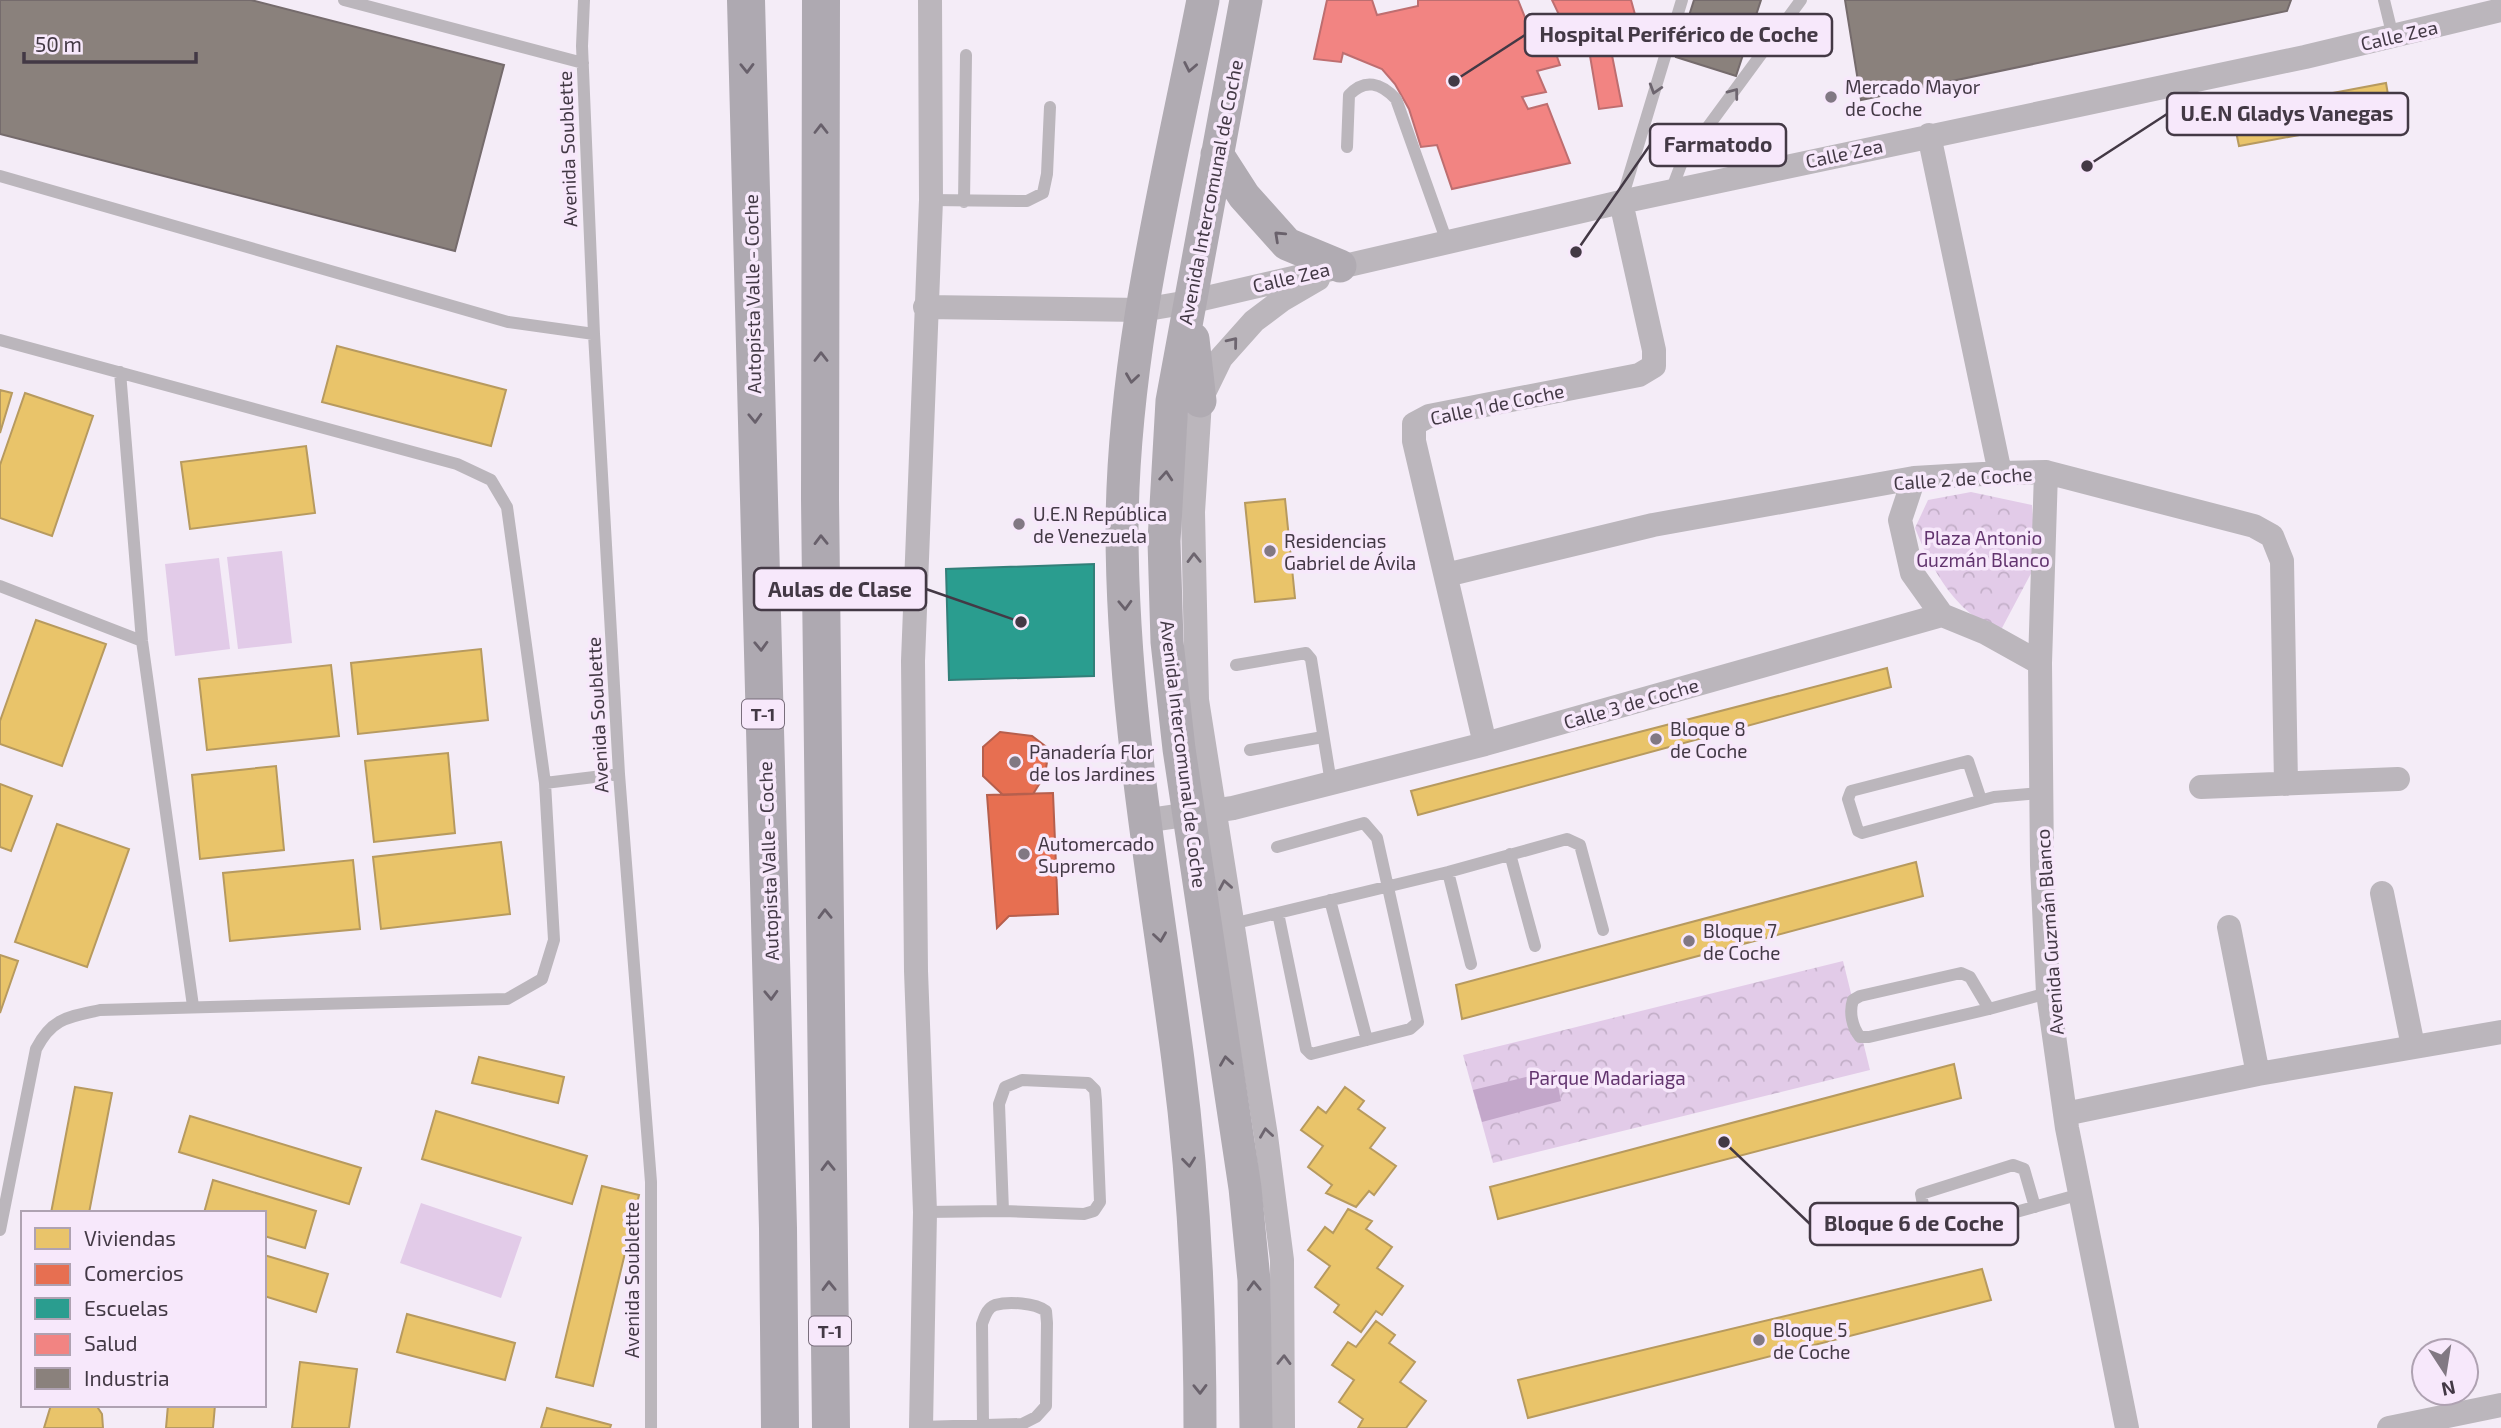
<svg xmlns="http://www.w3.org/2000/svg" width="2501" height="1428" font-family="'Exo 2',sans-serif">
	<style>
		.forest { fill: url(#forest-crowns) }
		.pitch { fill: #e2cbe8 }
		.water { fill: #c3a7ca }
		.homes { fill: #e9c46a; stroke: #b79a5f; stroke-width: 2 }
		.shops { fill: #e76f51; stroke: #b65f4d; stroke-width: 2 }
		.schools { fill: #2a9d8f; stroke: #327f79; stroke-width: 2 }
		.health { fill: #f28482; stroke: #be6e70; stroke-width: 2 }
		.industry { fill: #8a817c; stroke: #756b6c; stroke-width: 2 }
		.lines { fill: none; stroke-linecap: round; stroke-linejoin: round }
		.lane { stroke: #bbb6bc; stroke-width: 12 }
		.street { stroke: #bbb6bc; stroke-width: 24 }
		.secondary { stroke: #b0abb2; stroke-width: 33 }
		.highway { stroke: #aea9b1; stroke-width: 38 }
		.oneway { stroke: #69616b }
		.oneway2 { stroke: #68606b }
		.oneway3 { stroke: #6d656f }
		.poi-dot { fill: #817883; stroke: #f7e8fb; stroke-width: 2.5 }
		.labels { text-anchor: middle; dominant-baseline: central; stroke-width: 7; stroke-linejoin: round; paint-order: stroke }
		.shield { fill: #f7e8fb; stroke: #796e7c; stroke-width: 2 }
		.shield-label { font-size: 18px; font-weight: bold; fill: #433945 }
		.street-label { font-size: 19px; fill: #433945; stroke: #f7e8fb }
		.poi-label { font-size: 19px; fill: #433945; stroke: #f7e8fb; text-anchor: start }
		.park-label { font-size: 19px; fill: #62346e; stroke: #f7e8fb }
		.leader { fill: none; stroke: #433945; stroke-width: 2.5 }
		.callout-dot { fill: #433945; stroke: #f7e8fb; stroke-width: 2.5 }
		.callout { fill: #f7e8fb; stroke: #433945; stroke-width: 2.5 }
		.callout-label { font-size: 21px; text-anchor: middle; font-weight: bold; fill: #433945 }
	</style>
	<defs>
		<pattern id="forest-crowns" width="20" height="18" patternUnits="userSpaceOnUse" patternTransform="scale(1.75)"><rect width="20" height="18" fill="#e2cbe8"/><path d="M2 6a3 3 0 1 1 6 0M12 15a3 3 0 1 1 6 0" fill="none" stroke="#c3afc8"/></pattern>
	</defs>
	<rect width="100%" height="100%" fill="#f4ecf7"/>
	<!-- forest -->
	<path class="forest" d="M1971 492 2032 505 2036 564 2002 628C1959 621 1930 566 1915 528L1928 500Z
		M1843 961 1870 1070 1493 1163 1463 1055Z"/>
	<!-- pitch -->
	<path class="pitch" d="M282 551 292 643 238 649 227 557Z
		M219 558 230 649 175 656 165 564Z
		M421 1203 522 1237 501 1298 400 1263Z"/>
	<!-- water -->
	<path class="water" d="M1555 1070 1561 1101 1482 1122 1473 1090Z"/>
	<!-- homes -->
	<path class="homes" d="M2386 83 2392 118 2239 146 2232 112Z
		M337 346 506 390 491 446 322 402Z
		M0 390 12 393 0 433Z
		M25 393 93 416 52 536 0 518V465Z
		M306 446 315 513 190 529 181 462Z
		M1285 499 1295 598 1255 602 1245 503Z
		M36 620 106 644 62 766 0 744V721Z
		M481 649 488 720 358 734 351 663Z
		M331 665 339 736 207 750 199 679Z
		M1887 668 1891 687 1418 815 1411 791Z
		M448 753 455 833 374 842 365 761Z
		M276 766 284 850 200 859 192 775Z
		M0 784 32 796 11 851 0 847Z
		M57 824 129 849 87 967 15 942Z
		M501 842 510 914 381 929 373 857Z
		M353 860 360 929 230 941 223 873Z
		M1916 862 1923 896 1462 1019 1456 985Z
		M0 955 18 961 0 1013Z
		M479 1057 564 1077 558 1103 472 1083Z
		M1954 1064 1961 1098 1498 1219 1490 1187Z
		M75 1087 112 1093 89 1213H51Z
		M1345 1087 1364 1101 1358 1109 1385 1128 1370 1148 1396 1166 1374 1195 1369 1191 1356 1207 1326 1193 1332 1185 1308 1167 1323 1146 1301 1130 1318 1107 1326 1113Z
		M436 1111 587 1156 572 1204 422 1159Z
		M190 1116 361 1168 349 1204 179 1152Z
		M213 1180 316 1211 305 1248 264 1236V1213H204Z
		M602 1186 639 1195 593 1386 556 1377Z
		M1348 1209 1372 1221 1366 1229 1392 1247 1377 1268 1403 1286 1382 1315 1376 1311 1361 1332 1334 1312 1339 1305 1315 1287 1330 1266 1308 1250 1325 1227 1333 1233Z
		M264 1255 328 1274 316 1312 264 1296Z
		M1982 1269 1991 1300 1528 1418 1518 1380Z
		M407 1314 515 1343 505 1380 397 1352Z
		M1376 1321 1395 1335 1389 1343 1415 1362 1400 1382 1426 1401 1406 1428H1358L1363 1419 1339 1402 1354 1380 1332 1365 1348 1342 1356 1347Z
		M300 1362 357 1369 349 1428H292Z
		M96 1405 102 1414 103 1428H44L51 1405Z
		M168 1405H215L213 1428H166Z
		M547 1408 611 1425 610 1428H541Z"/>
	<!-- shops -->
	<path class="shops" d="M1000 732 1032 736 1049 749 1045 775 1033 794 1003 795 983 776V747Z
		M1053 793 1058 914 1009 916 997 928 987 795Z"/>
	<!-- schools -->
	<path class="schools" d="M1094 564V676L949 680 946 569Z"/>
	<!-- health -->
	<path class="health" d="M1327 0H1372L1377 15 1418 6V0H1518L1530 30 1562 21 1552 0H1631L1639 29 1608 35 1622 106 1599 109 1588 44 1555 51 1560 65 1537 71 1546 92 1522 97 1528 109 1547 104 1570 163 1452 189 1437 145 1421 147 1409 109 1395 84 1382 69 1343 53 1341 62 1314 59Z"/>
	<!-- industry -->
	<path class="industry" d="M0 0H251L504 65 455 251 0 134Z
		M1694 0H1761L1736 76 1676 57Z
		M1845 0H2291L2287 11 1861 100Z"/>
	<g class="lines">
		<!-- lane -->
		<path class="lane" d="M344 0 583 63
			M584 0 582 46 594 334 619 774 651 1182V1428
			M2384 0 2393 37
			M1347 147 1349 95C1365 78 1381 83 1396 99L1447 242
			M0 176 508 322 594 334
			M1671 191 1682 162 1801 0
			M931 200 1027 201 1043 193 1047 174 1050 107
			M964 202 966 55
			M1621 202 1682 0
			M0 340 457 464 491 480 507 507 545 783 554 940 542 979 507 999 100 1010C68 1017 52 1018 36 1049L0 1230
			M120 372 142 641 193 1006
			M0 586 142 641
			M1236 665 1306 653 1311 659 1331 783
			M1250 750 1323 737
			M545 783 619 774
			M1981 800 1968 761 1851 791 1848 799 1858 831 1862 833 1994 797 2041 793
			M1277 847 1364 823 1377 838 1418 1022 1410 1029 1311 1054 1306 1049 1278 913
			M1510 854 1535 946
			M1448 872 1471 964
			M1330 900 1367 1040
			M1232 924 1448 872 1567 839 1580 845 1603 930
			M1989 1009 1970 977 1961 973 1860 996 1853 1000C1849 1012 1852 1027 1860 1037H1869L1989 1009 2048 993
			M2035 1207 2024 1169 2013 1165 1921 1194 1928 1231 1933 1235 2081 1194
			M925 1212 1003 1211 1084 1214 1094 1211 1100 1202 1096 1101 1095 1090 1088 1083 1022 1080 1005 1087 999 1104 1003 1211
			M921 1427 1022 1424 1036 1417 1046 1406 1047 1323 1046 1311C1035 1303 1009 1301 995 1305 987 1308 985 1316 982 1324L983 1425"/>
		<!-- street -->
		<path class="street" d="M1929 135 2000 473
			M925 307 1142 310 1189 302 1621 202 2305 57 2501 10
			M2046 472 2040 663 2042 865 2048 993 2067 1128 2127 1428
			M1914 478 1900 520 1912 573 1942 615
			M1446 575 1653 525 1914 478 2000 473 2046 472 2254 526 2272 536 2282 561 2286 784
			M1485 744 1414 441V424L1429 416 1639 375 1654 366V350L1621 202
			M2201 787 2398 779
			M1143 821 1233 808 1485 744 1942 615 1986 633 2040 663
			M2382 893 2413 1046
			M2229 927 2258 1074
			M2065 1114 2258 1074 2501 1032
			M921 1428 925 1212 916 971 913 661 931 200 930 0
			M1283 1428 1282 1260 1266 1136 1197 700 1193 512 1200 401 1221 358 1254 321 1282 300 1318 279
			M2389 1428 2501 1405"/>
		<!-- secondary -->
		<path class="secondary" d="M1246 0 1172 401 1164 541 1167 642 1179 749 1245 1188 1254 1280 1256 1428
			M1217 154 1244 196 1287 244 1340 266
			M1193 339 1200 401
			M1200 1428C1200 1305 1194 1183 1178 1060 1155 883 1122 707 1122 528 1123 350 1169 174 1203 0"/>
		<!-- highway -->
		<path class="highway" d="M746 0 778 1228 780 1428
			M821 0 820 499 831 1428"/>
	</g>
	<!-- one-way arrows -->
	<defs><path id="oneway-chevron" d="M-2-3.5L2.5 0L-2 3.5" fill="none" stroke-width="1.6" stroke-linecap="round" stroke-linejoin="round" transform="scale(1.75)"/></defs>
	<g class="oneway">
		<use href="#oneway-chevron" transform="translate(1190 67) rotate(101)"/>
		<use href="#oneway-chevron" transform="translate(1279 236) rotate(-137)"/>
		<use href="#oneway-chevron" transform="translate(1132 378) rotate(98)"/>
		<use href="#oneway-chevron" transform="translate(1166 476) rotate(-86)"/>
		<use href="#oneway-chevron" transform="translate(1125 605) rotate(88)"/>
		<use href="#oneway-chevron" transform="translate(1160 937) rotate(82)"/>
		<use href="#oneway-chevron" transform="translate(1226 1061) rotate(-98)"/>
		<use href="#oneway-chevron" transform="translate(1189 1162) rotate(84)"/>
		<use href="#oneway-chevron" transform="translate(1254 1286) rotate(-92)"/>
		<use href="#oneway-chevron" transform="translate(1200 1389) rotate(89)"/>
	</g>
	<g class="oneway2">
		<use href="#oneway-chevron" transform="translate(747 68) rotate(89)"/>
		<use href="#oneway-chevron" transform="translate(821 129) rotate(-90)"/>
		<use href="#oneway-chevron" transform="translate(821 357) rotate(-90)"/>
		<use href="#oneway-chevron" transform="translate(755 418) rotate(88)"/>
		<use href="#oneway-chevron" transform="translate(821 540) rotate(-91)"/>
		<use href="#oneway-chevron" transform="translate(761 646) rotate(88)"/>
		<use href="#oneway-chevron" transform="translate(825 914) rotate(-91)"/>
		<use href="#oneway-chevron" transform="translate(771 995) rotate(88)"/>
		<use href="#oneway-chevron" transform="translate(828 1166) rotate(-91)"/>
		<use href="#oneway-chevron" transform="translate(829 1286) rotate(-91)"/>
	</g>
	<g class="oneway3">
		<use href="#oneway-chevron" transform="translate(1655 89) rotate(107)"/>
		<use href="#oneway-chevron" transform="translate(1734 93) rotate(-53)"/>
		<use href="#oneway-chevron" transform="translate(1233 342) rotate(-51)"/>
		<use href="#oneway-chevron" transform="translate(1194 558) rotate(-91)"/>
		<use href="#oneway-chevron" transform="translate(1225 885) rotate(-100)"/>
		<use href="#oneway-chevron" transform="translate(1266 1133) rotate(-98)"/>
		<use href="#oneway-chevron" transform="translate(1284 1360) rotate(-89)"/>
	</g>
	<!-- markers -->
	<g class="poi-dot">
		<circle cx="1831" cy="97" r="7"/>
		<circle cx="1019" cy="524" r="7"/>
		<circle cx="1270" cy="551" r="7"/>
		<circle cx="1656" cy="739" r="7"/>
		<circle cx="1015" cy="762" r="7"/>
		<circle cx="1024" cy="854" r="7"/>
		<circle cx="1689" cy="941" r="7"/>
		<circle cx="1759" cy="1340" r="7"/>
	</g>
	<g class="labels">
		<!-- shield labels -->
		<g class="shield">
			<rect x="742" y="699.5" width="42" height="29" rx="5"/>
			<rect x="809" y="1316.5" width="42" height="29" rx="5"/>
		</g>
		<g class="shield-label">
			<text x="763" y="714">T-1</text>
			<text x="830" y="1331">T-1</text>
		</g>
		<!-- street labels -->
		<g class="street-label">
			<text transform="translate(2399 35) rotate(-13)">Calle Zea</text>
			<text transform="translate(567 149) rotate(-92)">Avenida Soublette</text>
			<text transform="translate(1844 153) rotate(-12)">Calle Zea</text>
			<text transform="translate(1210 192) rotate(-79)">Avenida Intercomunal de Coche</text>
			<text transform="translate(1291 277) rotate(-13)">Calle Zea</text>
			<text transform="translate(752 294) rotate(-91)">Autopista Valle - Coche</text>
			<text transform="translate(1497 404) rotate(-12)">Calle 1 de Coche</text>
			<text transform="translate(1963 478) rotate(-4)">Calle 2 de Coche</text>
			<text transform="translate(1631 703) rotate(-16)">Calle 3 de Coche</text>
			<text transform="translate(597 715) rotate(-93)">Avenida Soublette</text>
			<text transform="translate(1184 754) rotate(83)">Avenida Intercomunal de Coche</text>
			<text transform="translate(768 861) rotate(-92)">Autopista Valle - Coche</text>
			<text transform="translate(2049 932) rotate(-94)">Avenida Guzmán Blanco</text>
			<text transform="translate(631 1280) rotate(-90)">Avenida Soublette</text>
		</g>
		<!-- poi labels -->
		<g class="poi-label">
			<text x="1845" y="86">Mercado Mayor<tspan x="1845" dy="22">de Coche</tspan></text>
			<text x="1033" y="513">U.E.N República<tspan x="1033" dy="22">de Venezuela</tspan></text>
			<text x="1284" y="540">Residencias<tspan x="1284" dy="22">Gabriel de Ávila</tspan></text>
			<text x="1670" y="728">Bloque 8<tspan x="1670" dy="22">de Coche</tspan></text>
			<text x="1029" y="751">Panadería Flor<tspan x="1029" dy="22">de los Jardines</tspan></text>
			<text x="1038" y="843">Automercado<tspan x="1038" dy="22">Supremo</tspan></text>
			<text x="1703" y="930">Bloque 7<tspan x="1703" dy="22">de Coche</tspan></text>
			<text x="1773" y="1329">Bloque 5<tspan x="1773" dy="22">de Coche</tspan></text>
		</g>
		<!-- park labels -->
		<g class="park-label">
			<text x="1983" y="537">Plaza Antonio<tspan x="1983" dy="22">Guzmán Blanco</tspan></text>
			<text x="1607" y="1077">Parque Madariaga</text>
		</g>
	</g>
	<!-- callouts -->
	<path class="leader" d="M1454 81L1525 35M2087 166L2167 114M1576 252L1650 145M1021 622L926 589M1724 1142L1810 1224"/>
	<g class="callout-dot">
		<circle cx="1454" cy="81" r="7"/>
		<circle cx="2087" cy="166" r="7"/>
		<circle cx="1576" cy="252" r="7"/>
		<circle cx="1021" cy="622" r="7"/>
		<circle cx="1724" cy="1142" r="7"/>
	</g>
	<g class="callout">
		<rect x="1525" y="14" width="307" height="42" rx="7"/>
		<rect x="2167" y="93" width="241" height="42" rx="7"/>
		<rect x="1650" y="124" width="136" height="42" rx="7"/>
		<rect x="754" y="568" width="172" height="42" rx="7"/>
		<rect x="1810" y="1203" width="208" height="42" rx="7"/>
	</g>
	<g class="callout-label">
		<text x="1679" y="42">Hospital Periférico de Coche</text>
		<text x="2287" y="121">U.E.N Gladys Vanegas</text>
		<text x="1718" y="152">Farmatodo</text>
		<text x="840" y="597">Aulas de Clase</text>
		<text x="1914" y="1231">Bloque 6 de Coche</text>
	</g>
	<!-- legend -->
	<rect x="21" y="1211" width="245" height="196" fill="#f7e8fb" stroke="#afa2b2" stroke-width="2"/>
	<rect x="35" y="1228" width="35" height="21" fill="#e9c46a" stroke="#afa2b2" stroke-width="2"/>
	<text x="84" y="1246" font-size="21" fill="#433945">Viviendas</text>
	<rect x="35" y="1264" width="35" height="21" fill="#e76f51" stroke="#afa2b2" stroke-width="2"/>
	<text x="84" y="1281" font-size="21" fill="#433945">Comercios</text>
	<rect x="35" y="1298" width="35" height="21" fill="#2a9d8f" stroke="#afa2b2" stroke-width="2"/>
	<text x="84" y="1316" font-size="21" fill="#433945">Escuelas</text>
	<rect x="35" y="1334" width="35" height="21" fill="#f28482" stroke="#afa2b2" stroke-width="2"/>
	<text x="84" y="1351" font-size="21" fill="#433945">Salud</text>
	<rect x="35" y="1368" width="35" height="21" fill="#8a817c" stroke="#afa2b2" stroke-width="2"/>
	<text x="84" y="1386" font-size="21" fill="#433945">Industria</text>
	<!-- north arrow -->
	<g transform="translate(2445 1372) rotate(168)"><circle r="33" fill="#f7e8fb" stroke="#afa2b2" stroke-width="2"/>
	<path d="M0-5L12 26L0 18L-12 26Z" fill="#817883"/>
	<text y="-10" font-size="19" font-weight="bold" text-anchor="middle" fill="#433945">N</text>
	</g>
	<!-- scale -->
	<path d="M24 52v10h172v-10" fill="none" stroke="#433945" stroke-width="3.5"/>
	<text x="35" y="52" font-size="21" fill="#433945" stroke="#f7e8fb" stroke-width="5" paint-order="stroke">50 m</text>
</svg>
